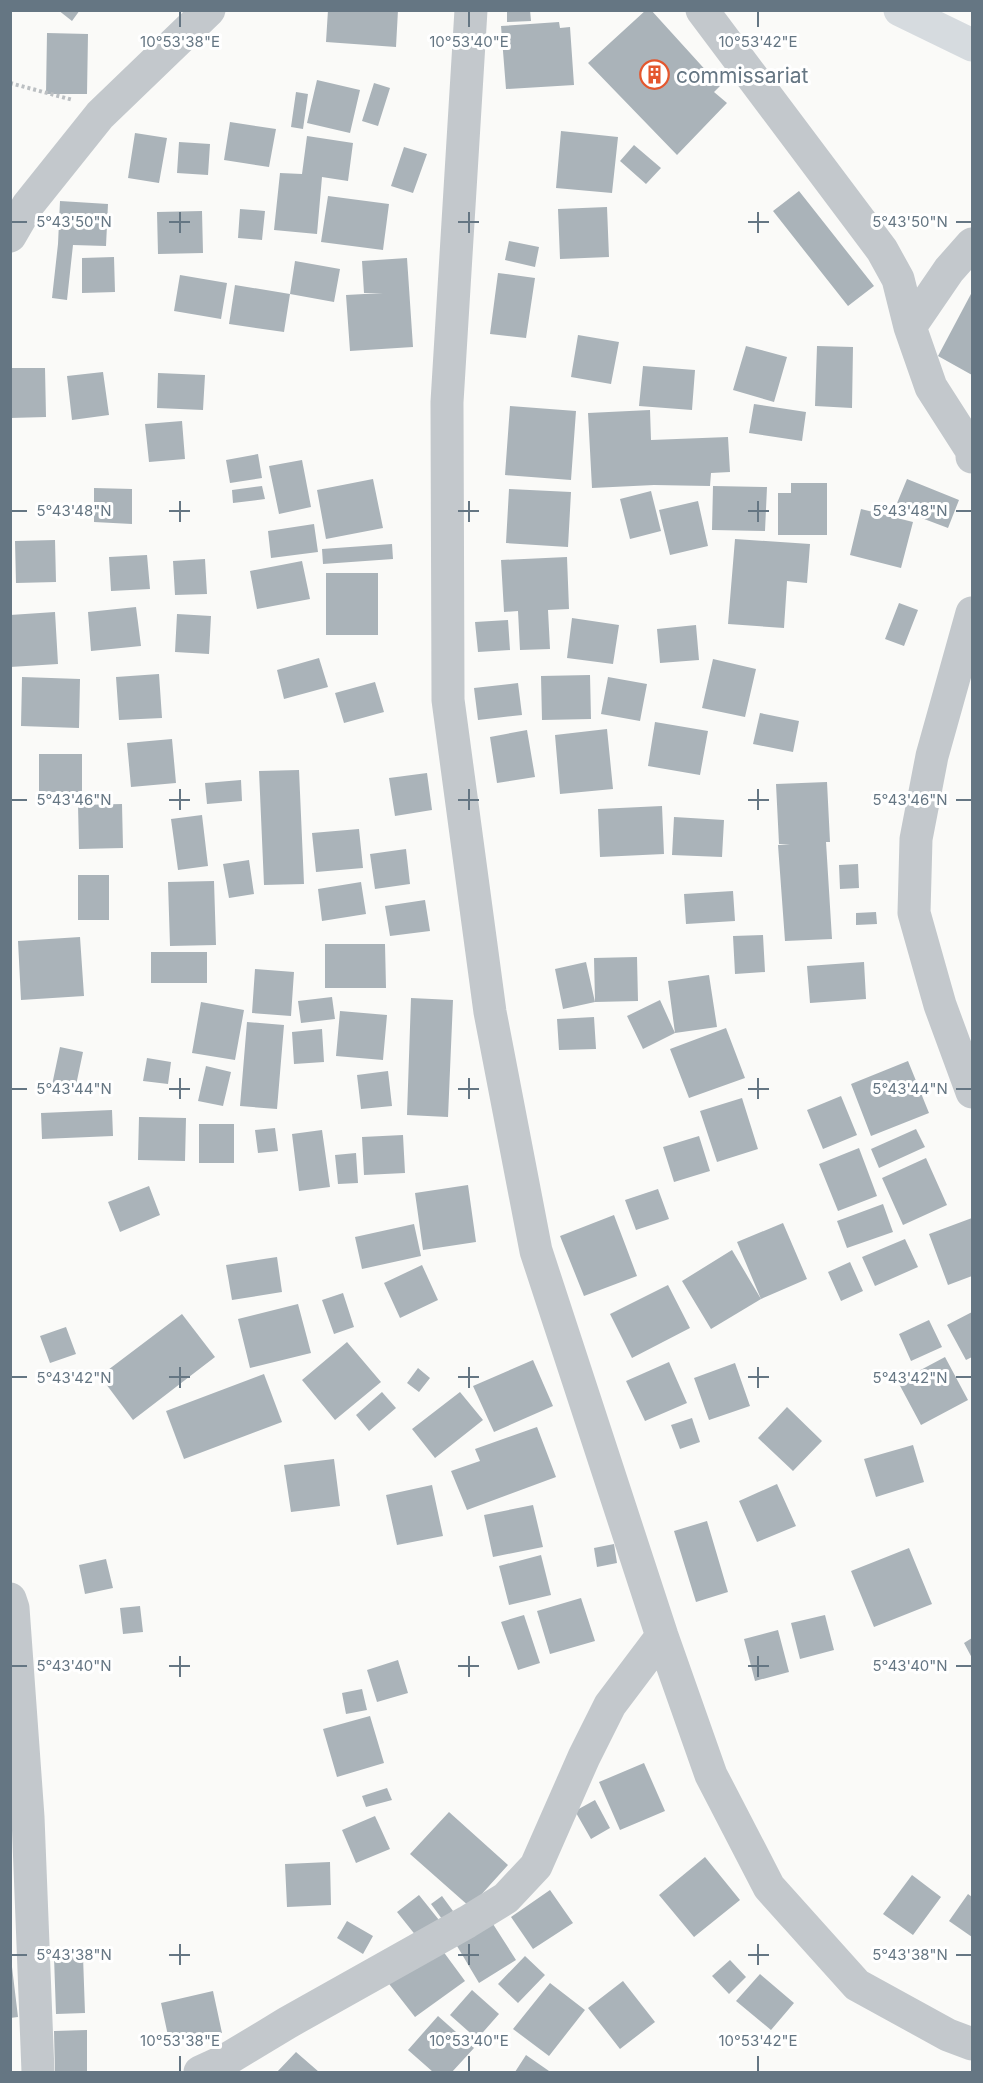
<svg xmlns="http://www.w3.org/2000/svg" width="983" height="2083" font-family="Inter,sans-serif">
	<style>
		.building { fill: #aab3b9 }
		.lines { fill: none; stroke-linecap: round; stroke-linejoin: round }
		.path { stroke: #bbbfc2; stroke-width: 4; stroke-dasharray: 3 3; stroke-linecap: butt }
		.minor { stroke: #c3c8cc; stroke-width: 33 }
		.major { stroke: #d6dbdf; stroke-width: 33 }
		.ticks { fill: none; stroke: #657683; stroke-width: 2 }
		.labels { text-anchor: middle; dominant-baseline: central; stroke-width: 6; stroke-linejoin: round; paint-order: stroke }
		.poi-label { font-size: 21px; fill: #657683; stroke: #fff; text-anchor: start }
		.ticks-label { font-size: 15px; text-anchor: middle; fill: #657683; stroke: #fff; stroke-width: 6; stroke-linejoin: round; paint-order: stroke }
	</style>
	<rect width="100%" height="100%" fill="#fafaf8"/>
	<!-- building -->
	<path class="building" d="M58 10H80L72 21Z
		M328 10H398L396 47 326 42Z
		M507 10H530L531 21 507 22Z
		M646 10H651L720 86 714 92 727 103 677 155 588 63Z
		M559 22 560 28 570 27 574 85 506 89 501 26Z
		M47 33 88 34 87 94H46Z
		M317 80 360 90 350 133 307 123Z
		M374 83 390 88 378 126 362 121Z
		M296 92 308 94 303 129 291 127Z
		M230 122 276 129 269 167 224 160Z
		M561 131 618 137 612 193 556 188Z
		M135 133 167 138 159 183 128 178Z
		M307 136 353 143 348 181 322 177 317 234 274 230 280 173 302 174Z
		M179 142 210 144 208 175 177 173Z
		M634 145 661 168 646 184 620 161Z
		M404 147 427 154 413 193 391 186Z
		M799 191 874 286 848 306 773 211Z
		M328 196 389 204 383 250 321 242Z
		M60 201 108 204 106 246 73 245 67 300 52 298 58 244Z
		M607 207 609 257 560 259 558 209Z
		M240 209 265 211 262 240 238 238Z
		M202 211 203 253 158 254 157 212Z
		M509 241 539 247 535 267 505 260Z
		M114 257 115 292 82 293V258Z
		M407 258 413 347 350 351 346 295 383 293H364L362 261Z
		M295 261 340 269 334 302 290 294Z
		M498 273 535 278 526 338 490 334Z
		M180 275 227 283 221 319 174 311Z
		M235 285 290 294 284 332 229 324Z
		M972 292V375L938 356Z
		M578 335 619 342 611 384 571 377Z
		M746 346 787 357 774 402 733 390Z
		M817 346 853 347 852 408 815 406Z
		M643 366 695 370 692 410 639 406Z
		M10 368H45L46 417 10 418Z
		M103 372 109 415 72 420 67 376Z
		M158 373 205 375 203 410 157 408Z
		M754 404 806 412 802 441 749 433Z
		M510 406 576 411 571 480 505 475Z
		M650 410 651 440 728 437 730 472 711 473 710 486 654 485 592 488 588 413Z
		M182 421 185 459 149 462 145 424Z
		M258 454 262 478 230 483 226 460Z
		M302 460 311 507 279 514 269 466Z
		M373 479 383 528 326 539 317 490Z
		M907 479 959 500 948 528 895 508Z
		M791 483H827V535H778V493H791Z
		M262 486 265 499 233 503 232 490Z
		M713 486 767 487 765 531 712 530Z
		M94 488 132 489V524L94 522Z
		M509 489 571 492 568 547 506 543Z
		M651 491 661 531 630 539 620 499Z
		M698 501 708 546 670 555 659 510Z
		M861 509 913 522 901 568 850 555Z
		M314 524 318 552 271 558 268 531Z
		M735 539 810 544 807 583 787 581 784 628 728 624Z
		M55 540 56 582 16 583 15 541Z
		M392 544 393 559 323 564 322 549Z
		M147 555 150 589 111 591 109 557Z
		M567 557 569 609 548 610 550 649 520 650 518 611 504 612 501 560Z
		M205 559 207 594 175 595 173 561Z
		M302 561 310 599 257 609 250 571Z
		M326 573H378V635H326Z
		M899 603 918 610 904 646 885 639Z
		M136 607 141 646 91 651 88 612Z
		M55 612 58 664 10 667V615Z
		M177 614 211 616 209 654 175 652Z
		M572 618 619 625 613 664 567 658Z
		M508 620 510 650 478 652 475 622Z
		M696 625 699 660 660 663 657 629Z
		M319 658 328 687 284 699 277 670Z
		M713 659 756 669 745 717 702 708Z
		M159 674 162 718 119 720 116 677Z
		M590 675 591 719 542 720 541 676Z
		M22 677 80 679 79 728 21 726Z
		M608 677 647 684 640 721 601 714Z
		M375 682 384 712 344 723 335 693Z
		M518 683 522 715 478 720 474 688Z
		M760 713 799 721 793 752 753 744Z
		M655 722 708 731 700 775 648 766Z
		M607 729 613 789 560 794 555 735Z
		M527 730 535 777 497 783 490 737Z
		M172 739 176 783 131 787 127 743Z
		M39 754H82V792H39Z
		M299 770 304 884 264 885 259 771Z
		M427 773 432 810 395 816 389 778Z
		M241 780 242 801 207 804 205 783Z
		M827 782 830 842H826L832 939 785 941 778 845H790L779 844 776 784Z
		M122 804 123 848 79 849 78 805Z
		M662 806 664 854 600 857 598 809Z
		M202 815 208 866 178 870 171 819Z
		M674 817 724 820 722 857 672 855Z
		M359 829 363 868 316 872 312 833Z
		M406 849 410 884 375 889 370 854Z
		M249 860 254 894 229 898 223 864Z
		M858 864 859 888 840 889 839 865Z
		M78 875H109V920H78Z
		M214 881 216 945 170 946 168 882Z
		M361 882 366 914 322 921 318 889Z
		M733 891 735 921 686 924 684 894Z
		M425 900 430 931 390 936 385 906Z
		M876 912 877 924 856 925V913Z
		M763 935 765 972 735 974 733 936Z
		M80 937 84 996 21 1000 18 941Z
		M325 944H385L386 988H325Z
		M151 952H207V983H151Z
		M637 957 638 1001 595 1002 594 958Z
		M586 962 595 1002 563 1009 555 969Z
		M864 962 866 999 810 1003 807 966Z
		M255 969 294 972 291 1016 252 1013Z
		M709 975 717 1027 675 1033 643 1049 627 1016 660 1000 675 1033 668 981Z
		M332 997 335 1019 301 1023 298 1001Z
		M411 998 453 1000 448 1117 407 1115Z
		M201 1002 244 1010 235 1060 192 1053Z
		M340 1011 387 1015 383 1060 336 1056Z
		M594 1017 596 1049 559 1050 557 1019Z
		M247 1022 284 1025 277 1109 240 1106Z
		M726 1028 745 1078 689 1098 670 1049Z
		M322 1029 324 1062 294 1064 292 1032Z
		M60 1047 83 1052 75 1090 52 1085Z
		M147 1058 171 1062 168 1084 143 1081Z
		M908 1061 929 1113 871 1136 851 1084Z
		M206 1066 231 1072 223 1106 198 1101Z
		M388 1071 392 1106 361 1109 357 1075Z
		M841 1096 857 1135 823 1149 807 1110Z
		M742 1098 758 1149 717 1162 700 1111Z
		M112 1110 113 1136 42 1139 41 1113Z
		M139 1117 186 1118 185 1161 138 1160Z
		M199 1124H234V1163H199Z
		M275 1128 278 1151 258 1153 255 1130Z
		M916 1129 925 1147 879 1168 871 1149Z
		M322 1130 330 1187 299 1191 292 1134Z
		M403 1135 405 1173 364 1175 362 1137Z
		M699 1136 710 1171 674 1182 663 1147Z
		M859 1148 877 1196 838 1211 819 1164Z
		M356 1153 358 1183 338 1184 335 1155Z
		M926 1158 947 1205 903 1225 882 1178Z
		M468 1185 476 1242 423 1250 415 1193Z
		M149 1186 160 1215 120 1232 108 1202Z
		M658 1189 669 1219 636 1230 625 1200Z
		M883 1204 893 1232 847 1248 837 1221Z
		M614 1215 637 1276 584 1296 560 1236Z
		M972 1218V1276L948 1285 929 1234Z
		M783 1223 807 1279 761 1299 737 1242Z
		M414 1224 421 1256 362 1269 355 1237Z
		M905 1239 918 1267 875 1286 862 1257Z
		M732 1250 761 1299 711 1329 682 1281Z
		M277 1257 282 1292 232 1300 226 1265Z
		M850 1262 863 1291 841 1301 828 1272Z
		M422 1265 438 1300 400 1318 384 1283Z
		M668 1285 690 1328 632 1358 610 1314Z
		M343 1293 354 1327 334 1334 322 1300Z
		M298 1304 311 1353 250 1368 238 1319Z
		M972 1312V1357L966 1360 947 1325Z
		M182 1314 215 1357 133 1420 100 1376Z
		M929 1320 942 1347 911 1361 899 1334Z
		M66 1327 76 1354 50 1363 40 1336Z
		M347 1342 381 1382 335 1420 302 1380Z
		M945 1357 968 1400 921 1425 898 1382Z
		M533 1360 553 1406 494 1432 473 1386Z
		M669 1362 687 1403 645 1421 626 1381Z
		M735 1363 750 1406 709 1420 694 1378Z
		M418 1368 430 1378 419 1392 407 1383Z
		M264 1374 282 1422 184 1459 166 1411Z
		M382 1392 396 1408 369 1431 356 1415Z
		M460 1392 483 1420 435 1458 412 1429Z
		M787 1407 822 1441 793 1471 758 1438Z
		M692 1418 700 1442 680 1449 671 1425Z
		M537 1427 556 1477 467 1510 451 1471 480 1461 475 1449Z
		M913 1445 924 1482 876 1497 864 1459Z
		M334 1459 340 1506 291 1512 284 1465Z
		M777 1484 796 1526 757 1542 739 1501Z
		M432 1485 443 1536 397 1545 386 1495Z
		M533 1505 543 1547 493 1557 484 1515Z
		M707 1521 728 1592 696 1602 674 1531Z
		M614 1544 617 1563 597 1567 594 1548Z
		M909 1548 932 1604 874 1627 851 1571Z
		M541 1555 551 1595 509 1605 499 1566Z
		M106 1559 113 1588 85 1594 79 1565Z
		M581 1598 595 1641 550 1654 537 1611Z
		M140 1606 143 1632 123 1634 120 1608Z
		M524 1615 540 1663 518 1670 501 1622Z
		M825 1615 834 1650 800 1659 791 1623Z
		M778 1630 789 1672 755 1681 744 1639Z
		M972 1638V1658L964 1643Z
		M398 1660 408 1693 377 1702 367 1670Z
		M362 1689 367 1710 346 1714 342 1693Z
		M370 1716 384 1763 337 1777 323 1729Z
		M644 1763 665 1811 620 1830 599 1782Z
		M387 1788 392 1800 366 1807 362 1796Z
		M595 1800 610 1828 591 1839 575 1811Z
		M449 1812 508 1865 470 1907 410 1854Z
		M375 1816 390 1849 356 1863 342 1830Z
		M705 1857 740 1900 694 1937 659 1895Z
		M330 1862 331 1905 287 1907 285 1864Z
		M912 1875 941 1897 913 1935 883 1914Z
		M550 1890 573 1923 533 1949 511 1917Z
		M968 1894 972 1897V1937L949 1921Z
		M419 1895 439 1920 417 1937 397 1912Z
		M442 1896 453 1911 442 1919 431 1904Z
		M347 1921 373 1936 363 1954 337 1938Z
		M493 1924 516 1960 479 1983 457 1946Z
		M437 1943 465 1981 415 2017 386 1980Z
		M83 1956 85 2013 56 2014 54 1957Z
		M525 1956 545 1975 518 2003 498 1984Z
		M730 1960 746 1977 729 1994 712 1976Z
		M10 1967H12L18 2017 10 2018Z
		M760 1974 794 2003 771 2030 736 2001Z
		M623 1981 655 2022 620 2049 588 2008Z
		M550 1983 585 2010 549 2056 513 2029Z
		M472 1990 499 2014 477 2039 450 2015Z
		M213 1991 222 2033 170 2045 161 2003Z
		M438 2016 474 2048 452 2072H433L408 2050Z
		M87 2030V2072H55L54 2031Z
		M296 2052 319 2072H277Z
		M526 2055 549 2071 548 2072H515Z"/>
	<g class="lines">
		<!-- path -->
		<path class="path" d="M10 83 73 100"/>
		<!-- minor -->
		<path class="minor" d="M471 10 447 402 448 700 490 1012 536 1251 662 1636 711 1775 769 1887 857 1985 948 2035 972 2044
			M702 10 882 250 898 279 910 327
			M10 236 28 205 100 115 209 10
			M972 244 949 270 910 327 931 387 972 451V457
			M972 613 932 756 916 839 914 913 940 1005 972 1092
			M10 1599 13 1608 28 1817 38 2072
			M200 2072 224 2061 287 2023 467 1922 506 1898 536 1866 584 1757 610 1705 662 1636"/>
		<!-- major -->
		<path class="major" d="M900 10 972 45"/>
	</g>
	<!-- ticks -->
	<path class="ticks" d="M180 12V27M469 12V27M758 12V27M180 212V233M469 212V233M758 212V233M12 222H27M169 222H190M458 222H479M748 222H769M956 222H971M180 501V522M469 501V522M758 501V522M12 511H27M169 511H190M458 511H479M748 511H769M956 511H971M180 789V810M469 789V810M758 789V810M12 800H27M169 800H190M458 800H479M748 800H769M956 800H971M180 1078V1099M469 1078V1099M758 1078V1099M12 1089H27M169 1089H190M458 1089H479M748 1089H769M956 1089H971M180 1367V1388M469 1367V1388M758 1367V1388M12 1377H27M169 1377H190M458 1377H479M748 1377H769M956 1377H971M180 1656V1677M469 1656V1677M758 1656V1677M12 1666H27M169 1666H190M458 1666H479M748 1666H769M956 1666H971M180 1944V1965M469 1944V1965M758 1944V1965M12 1955H27M169 1955H190M458 1955H479M748 1955H769M956 1955H971M180 2056V2071M469 2056V2071M758 2056V2071"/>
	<!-- icons -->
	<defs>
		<symbol id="building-ring" viewBox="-11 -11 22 22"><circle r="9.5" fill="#fff" stroke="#e4572e" stroke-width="1.5"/><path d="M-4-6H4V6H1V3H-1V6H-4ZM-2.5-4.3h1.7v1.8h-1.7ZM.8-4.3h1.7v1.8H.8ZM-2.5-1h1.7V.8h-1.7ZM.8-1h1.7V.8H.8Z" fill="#e4572e"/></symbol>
	</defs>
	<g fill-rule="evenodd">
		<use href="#building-ring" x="638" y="58" width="33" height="33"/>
	</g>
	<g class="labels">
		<!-- poi labels -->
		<g class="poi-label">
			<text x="676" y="75">commissariat</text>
		</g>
	</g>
	<g class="ticks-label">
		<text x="180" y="47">10°53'38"E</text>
		<text x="469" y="47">10°53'40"E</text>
		<text x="758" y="47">10°53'42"E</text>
		<text x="74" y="227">5°43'50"N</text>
		<text x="910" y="227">5°43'50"N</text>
		<text x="74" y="516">5°43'48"N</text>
		<text x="910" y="516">5°43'48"N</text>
		<text x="74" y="805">5°43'46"N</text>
		<text x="910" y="805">5°43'46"N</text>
		<text x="74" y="1094">5°43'44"N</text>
		<text x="910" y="1094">5°43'44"N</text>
		<text x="74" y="1383">5°43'42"N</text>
		<text x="910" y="1383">5°43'42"N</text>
		<text x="74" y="1671">5°43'40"N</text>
		<text x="910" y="1671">5°43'40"N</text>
		<text x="74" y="1960">5°43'38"N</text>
		<text x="910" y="1960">5°43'38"N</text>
		<text x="180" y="2046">10°53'38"E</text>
		<text x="469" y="2046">10°53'40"E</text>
		<text x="758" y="2046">10°53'42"E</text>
	</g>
	<!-- border -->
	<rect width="983" height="2083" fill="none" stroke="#657683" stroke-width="24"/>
</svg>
